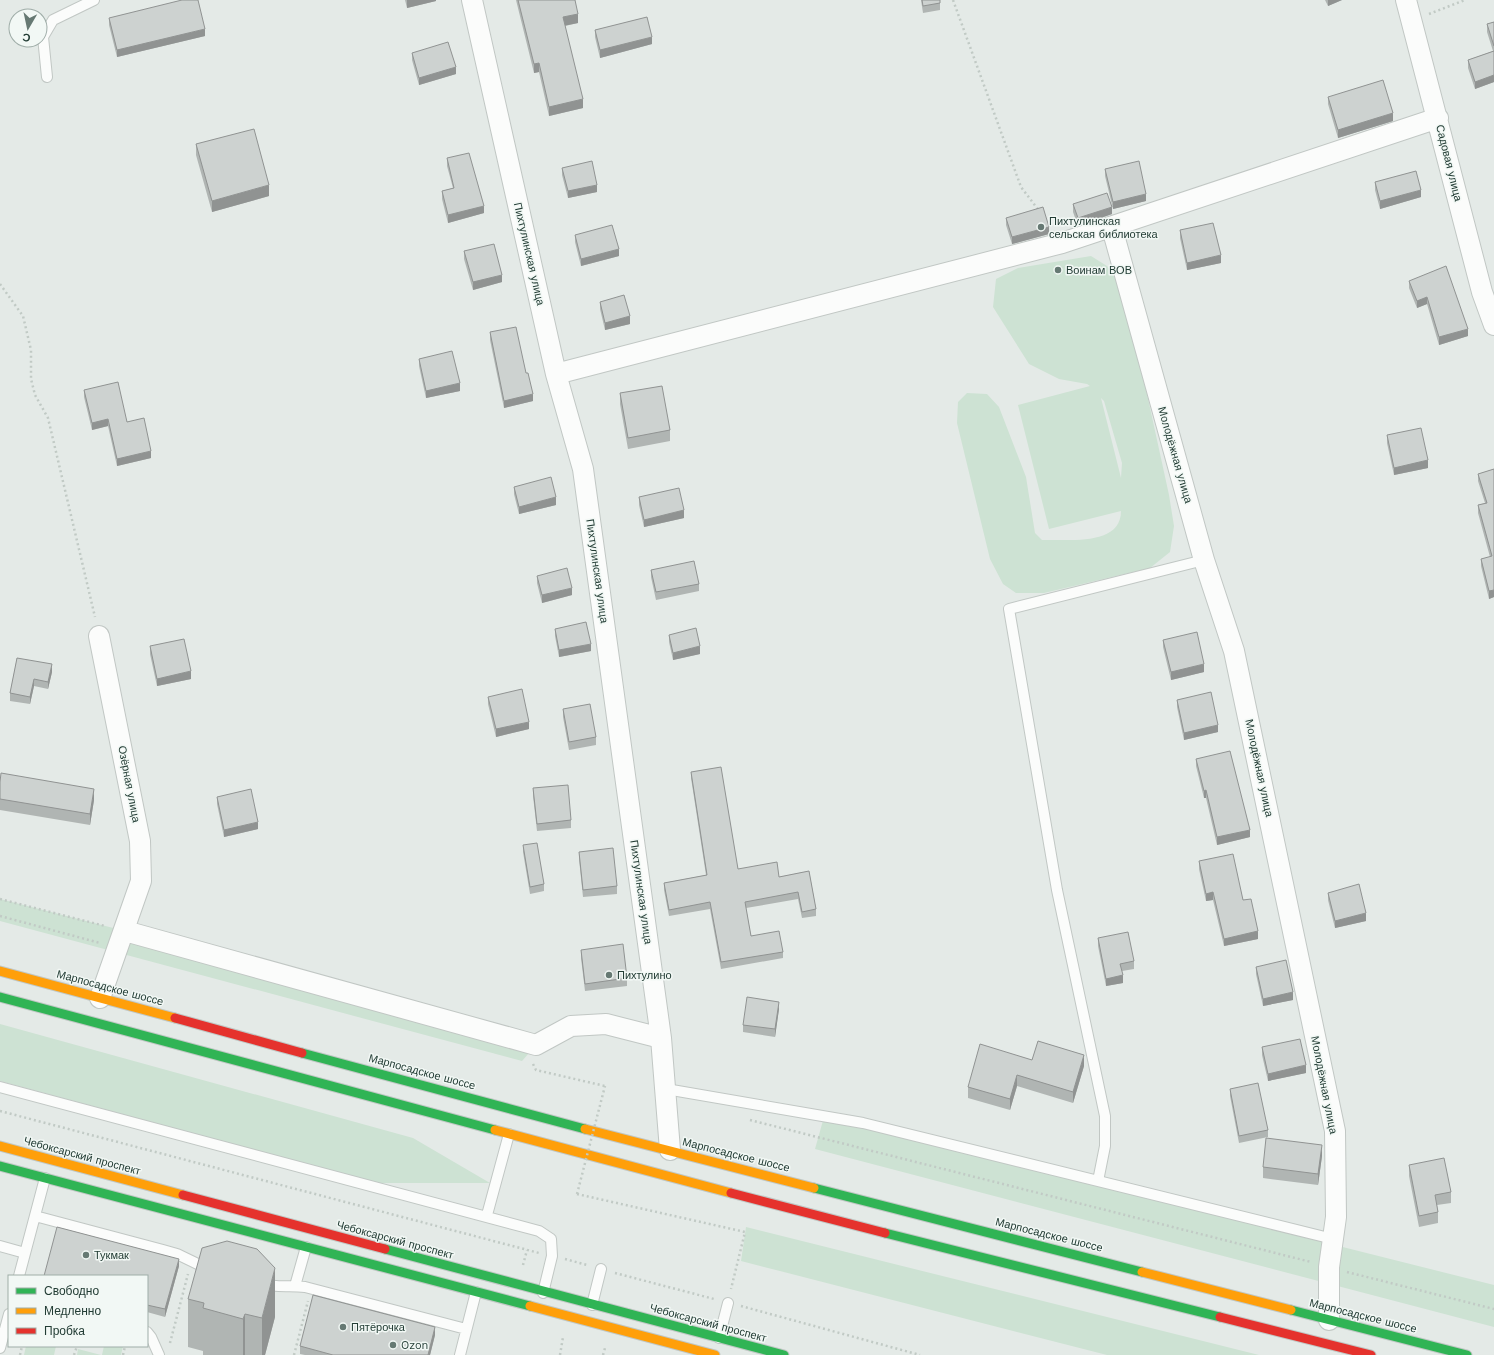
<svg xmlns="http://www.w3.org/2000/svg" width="1494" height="1355" font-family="'Work Sans',sans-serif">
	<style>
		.green { fill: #cde2d3; fill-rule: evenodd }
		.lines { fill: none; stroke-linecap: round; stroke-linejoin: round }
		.lane-casing { stroke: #c1c7c4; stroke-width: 12 }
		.street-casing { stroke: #c1c7c4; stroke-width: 22 }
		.fast-casing { stroke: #c0c7c4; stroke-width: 11 }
		.slow-casing { stroke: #c0c7c4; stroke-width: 11 }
		.jam-casing { stroke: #c0c7c4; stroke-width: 11 }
		.path { stroke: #c1cac5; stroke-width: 2.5; stroke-dasharray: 2 3; stroke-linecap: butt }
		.lane { stroke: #fbfcfb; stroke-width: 10 }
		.street { stroke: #fbfcfb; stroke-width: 20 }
		.fast { stroke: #30b455; stroke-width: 9 }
		.slow { stroke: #ff9f0a; stroke-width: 9 }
		.jam { stroke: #e5322d; stroke-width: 9 }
		.path-bridge { stroke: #c1cac5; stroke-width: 2.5; stroke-dasharray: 2 3; stroke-linecap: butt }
		.wall { fill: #b0b5b3 }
		.shaded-wall { fill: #909392 }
		.building { fill: #cdd2d0; stroke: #909392 }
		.poi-dot { fill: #667973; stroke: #f2f8f5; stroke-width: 1.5 }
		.labels { text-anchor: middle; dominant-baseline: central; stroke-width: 3; stroke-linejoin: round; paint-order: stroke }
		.street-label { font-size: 11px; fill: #223c34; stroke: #f2f8f5 }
		.poi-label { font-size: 11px; fill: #223c34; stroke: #f2f8f5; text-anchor: start }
	</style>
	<rect width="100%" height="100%" fill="#e4eae7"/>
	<!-- green -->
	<path class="green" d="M1091 256 1107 266 1125 293 1169 495 1174 526 1170 552 1150 568 1044 593H1016L1003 584 990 559 957 423 958 402 967 393 987 394 999 407 1026 477 1035 533 1042 540C1066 539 1121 547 1121 511L1049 529 1018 405 1090 386 1087 384 1059 379 1029 364 993 307 996 279 1018 268ZM1101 398 1104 401 1122 463 1121 478Z
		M0 899 125 931 536 1045 522 1061 0 921Z
		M0 1024 413 1138 490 1183H377L0 1081Z
		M824 1117 1494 1285V1327L815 1149Z
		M746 1227 1259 1355H1107L741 1261Z
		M26 1346H56L54 1355H24Z
		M104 1346H123L121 1355H102Z
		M78 1349 101 1355H77Z"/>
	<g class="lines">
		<defs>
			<path id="lane" d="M47 77 43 37 53 20 94 0
				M0 1087 539 1231 551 1239 552 1256 543 1293
				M666 1089 863 1123 1333 1239
				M1098 1181 1105 1146V1116L1057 890 1009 609 1204 560
				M487 1215 509 1134
				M35 1216 163 1250 177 1254 210 1270
				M0 1246 25 1253
				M19 1276 45 1178
				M262 1284C278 1288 290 1285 305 1287L466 1329
				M295 1286 306 1247
				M592 1305 601 1269
				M147 1332 151 1337 159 1355
				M719 1338 728 1303
				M0 1348 9 1314
				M460 1355 476 1292"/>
			<path id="street" d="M472 0 556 374 583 469 661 1038 670 1150
				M1406 0 1482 292 1494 325
				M1112 228 1204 560 1234 651 1335 1131 1336 1217 1329 1267V1320
				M556 374 1062 243 1438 118
				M99 636 140 841 141 881 100 998
				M125 931 536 1045 571 1026 606 1024 661 1038"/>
			<path id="fast" d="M0 997 495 1130
				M302 1053 585 1129
				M0 1166 530 1306
				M814 1188 1142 1272
				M885 1233 1220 1317
				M385 1249 784 1355
				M1291 1310 1467 1355"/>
			<path id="slow" d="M0 971 175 1018
				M585 1129 814 1188
				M495 1130 731 1193
				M0 1146 183 1195
				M1142 1272 1291 1310
				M530 1306 715 1355"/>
			<path id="jam" d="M175 1018 302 1053
				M731 1193 885 1233
				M183 1195 385 1249
				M1220 1317 1371 1355"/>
		</defs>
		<!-- lane casing -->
		<use href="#lane" class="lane-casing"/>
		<!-- street casing -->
		<use href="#street" class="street-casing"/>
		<!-- fast casing -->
		<use href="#fast" class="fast-casing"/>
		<!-- slow casing -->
		<use href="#slow" class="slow-casing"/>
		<!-- jam casing -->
		<use href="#jam" class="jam-casing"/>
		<!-- path -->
		<path class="path" d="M953 0 1021 187 1040 212
			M1429 14 1465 0
			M0 284 23 316 31 350V379L35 395 48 418 95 617
			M0 899 105 926
			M0 916 100 943
			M533 1064 536 1070 605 1086
			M0 1111 539 1253
			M750 1120 1311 1262
			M577 1194 745 1232 731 1289
			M565 1259 587 1265
			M523 1265 527 1250
			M1347 1272 1494 1309
			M615 1273 714 1299
			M741 1306 920 1355
			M170 1343 188 1274
			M20 1355 22 1346
			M74 1355 77 1346
			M123 1355 125 1346
			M294 1355 308 1301
			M560 1355 563 1337
			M603 1355 605 1348"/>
		<!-- lane -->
		<use href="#lane" class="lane"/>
		<!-- street -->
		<use href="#street" class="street"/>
		<!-- fast -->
		<use href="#fast" class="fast"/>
		<!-- slow -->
		<use href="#slow" class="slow"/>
		<!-- jam -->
		<use href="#jam" class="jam"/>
		<!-- path-bridge -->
		<path class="path-bridge" d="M577 1194 605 1086"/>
	</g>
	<!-- wall -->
	<path class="wall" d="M405 0H436V1L407 8Z
		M516 0H575L578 23 565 26 583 108 549 116 539 72 534 73Z
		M921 0H940V10L923 13Z
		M1325 0H1342L1328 6Z
		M109 18 205 36 117 57 109 25Z
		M1494 22V82L1475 89 1468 68V60L1493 51 1487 32V24Z
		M595 30 652 44 600 58 595 37Z
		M412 53 456 74 419 85 412 60Z
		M1328 97 1393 121 1338 138 1328 104Z
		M196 144 269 196 212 212 196 155Z
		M447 158 484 213 448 223 442 199V191L453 188 447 166Z
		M562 168 597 192 568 198 562 175Z
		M1105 169 1146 201 1113 209 1105 176Z
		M1375 182 1421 197 1380 209 1375 190Z
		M1073 204 1112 214 1078 226 1073 212Z
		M1006 218 1049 234 1012 244 1006 225Z
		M1180 230 1221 263 1187 270 1180 238Z
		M575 235 619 256 581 266 575 242Z
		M464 251 502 282 473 290 464 259Z
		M1409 281 1468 336 1439 345 1427 304 1417 308 1409 288Z
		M600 302 630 324 605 330 600 309Z
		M490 332 526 373 533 401 504 408 490 340Z
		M419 359 460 391 426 398 419 366Z
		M84 390 127 422 151 458 117 466 108 426 92 430 84 397Z
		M620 393 670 430V441L628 449 620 404Z
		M1387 435 1428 468 1394 475 1387 443Z
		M1494 469V597L1489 599 1481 566V559L1490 557 1478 513V505L1485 503 1478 481V474Z
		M514 487 556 505 519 514 514 494Z
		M639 497 684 518 644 527 639 505Z
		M651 570 699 584V591L656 600 651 577Z
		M537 576 572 595 542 603 537 583Z
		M555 629 591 651 559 657 555 636Z
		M669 635 700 654 673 660 669 642Z
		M1163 640 1204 672 1171 680 1163 647Z
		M150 646 191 679 157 686 150 654Z
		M17 658 52 672 48 689 34 686 30 704 10 701V693Z
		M488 697 529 729 496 737 488 704Z
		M1177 700 1218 732 1184 740 1177 707Z
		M563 709 596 737V745L569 750 563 717Z
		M1196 759 1250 837 1217 845 1206 798H1204L1196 766Z
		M691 772 738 869 779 877 809 871 816 909V916L802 918 798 899 746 908 751 936 783 952V958L721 969 710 909 669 916 664 890V883L706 875 691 778Z
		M0 782 94 800 90 825 0 810Z
		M533 788 571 820V828L537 831 533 796Z
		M217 797 258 829 224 837 217 804Z
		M523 845 544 884V891L530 894 523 852Z
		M579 852 617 886V894L583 897 579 859Z
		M1199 861 1243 900 1258 939 1224 946 1213 900 1206 901 1199 869Z
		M1328 893 1366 921 1335 928 1328 900Z
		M1098 938 1134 961V969L1122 971 1123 983 1106 986 1098 946Z
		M581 950 627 978V986L585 991 581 958Z
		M1256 967 1293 1000 1263 1006 1256 974Z
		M779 1009 775 1037 743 1032V1025Z
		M1262 1047 1306 1073 1268 1081 1262 1055Z
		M1032 1060 1084 1066 1073 1103 1017 1086 1010 1110 968 1098V1087Z
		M1230 1089 1268 1130V1137L1239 1143 1230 1096Z
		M1322 1156 1318 1185 1263 1178V1167Z
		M1409 1165 1451 1192V1203L1437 1205 1438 1212V1223L1419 1227 1409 1176Z
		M179 1266 165 1317 147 1312V1276Z
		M188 1299 275 1317 265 1355H203V1351L188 1347Z
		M435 1335 430 1355H305L300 1354V1346Z"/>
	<!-- shaded-wall -->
	<path class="shaded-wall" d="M407 0H436V1L407 8Z
		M1328 0H1342L1328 6Z
		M578 14V23L563 26V17Z
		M205 29V36L117 57V50Z
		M652 37V44L600 58V50Z
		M539 63V72L534 73V64Z
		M456 67V74L419 85V78Z
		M1494 75V82L1475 89V82Z
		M583 99V108L549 116V107Z
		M1393 113V121L1338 138V130Z
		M269 185V196L212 212V201Z
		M597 185V192L568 198V191Z
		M1421 190V197L1380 209V201Z
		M1146 194V201L1113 209V202Z
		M484 206V213L448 223V215Z
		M1112 207V214L1078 226V218Z
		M1049 227V234L1012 244V237Z
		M619 249V256L581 266V259Z
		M1221 255V263L1187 270V263Z
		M502 275V282L473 290V282Z
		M1427 297V304L1417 308V301Z
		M630 316V324L605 330V323Z
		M1468 329V336L1439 345V337Z
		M460 383V391L426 398V391Z
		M533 394V401L504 408V401Z
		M108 419V426L92 430V423Z
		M151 451V458L117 466V459Z
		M1428 460V468L1394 475V468Z
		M556 497V505L519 514V507Z
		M684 510V518L644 527V520Z
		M572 588V595L542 603V595Z
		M1494 590V597L1489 599V591Z
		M591 644V651L559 657V650Z
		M700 646V654L673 660V653Z
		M52 664V672L48 689V682Z
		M1204 664V672L1171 680V672Z
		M191 671V679L157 686V679Z
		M34 679V686L30 704V697Z
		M529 722V729L496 737V729Z
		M1218 725V732L1184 740V733Z
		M94 789V800L90 825V814Z
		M1206 790V798H1204V791Z
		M258 822V829L224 837V830Z
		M1250 830V837L1217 845V837Z
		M1213 892V900L1206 901V894Z
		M1366 913V921L1335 928V921Z
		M1258 931V939L1224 946V939Z
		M1123 975V983L1106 986V979Z
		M1293 992V1000L1263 1006V999Z
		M779 1002V1009L775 1037V1029Z
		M1084 1055V1066L1073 1103V1092Z
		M1306 1065V1073L1268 1081V1074Z
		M1017 1075V1086L1010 1110V1099Z
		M1322 1145V1156L1318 1185V1174Z
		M179 1259V1266L165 1317V1309Z
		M275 1268V1317L265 1355H262V1318Z
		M245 1314V1355H243V1319Z
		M435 1327V1335L430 1355H428Z"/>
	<!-- building -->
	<path class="building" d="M182 0H198L205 29 117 50 109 18Z
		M518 0H575L578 14 563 17 583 99 549 107 539 63 534 64Z
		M922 0H940V3L923 6Z
		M647 17 652 37 600 50 595 30Z
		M1494 22V46L1487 24Z
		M448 42 456 67 419 78 412 53Z
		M1494 51V75L1475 82 1468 60Z
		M1383 80 1393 113 1338 130 1328 97Z
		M254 129 269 185 212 201 196 144Z
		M469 153 484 206 448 215 442 191 454 188 447 158Z
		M592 161 597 185 568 191 562 168Z
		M1139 161 1146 194 1113 202 1105 169Z
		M1416 171 1421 190 1380 201 1375 182Z
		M1107 193 1112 207 1078 218 1073 204Z
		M1043 207 1049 227 1012 237 1006 218Z
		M1213 223 1221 255 1187 263 1180 230Z
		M612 225 619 249 581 259 575 235Z
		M494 244 502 275 473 282 464 251Z
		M1446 266 1468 329 1439 337 1427 297 1417 301 1409 281Z
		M624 295 630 316 605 323 600 302Z
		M516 327 526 373H528L533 394 504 401 490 332Z
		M452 351 460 383 426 391 419 359Z
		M118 382 127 422 144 418 151 451 117 459 108 419 92 423 84 390Z
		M662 386 670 430 628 438 620 393Z
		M1421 428 1428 460 1394 468 1387 435Z
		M1494 469V590L1489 591 1481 559 1492 556 1478 505 1487 503 1478 474Z
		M551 477 556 497 519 507 514 487Z
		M679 488 684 510 644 520 639 497Z
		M694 561 699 584 656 592 651 570Z
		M567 568 572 588 542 595 537 576Z
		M586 622 591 644 559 650 555 629Z
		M696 628 700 646 673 653 669 635Z
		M1197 632 1204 664 1171 672 1163 640Z
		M184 639 191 671 157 679 150 646Z
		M17 658 52 664 48 682 34 679 30 697 10 693Z
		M522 689 529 722 496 729 488 697Z
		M1211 692 1218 725 1184 733 1177 700Z
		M590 704 596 737 569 742 563 709Z
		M1230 751 1250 830 1217 837 1206 790 1204 791 1196 759Z
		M721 767 738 869 777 862 779 877 809 871 816 909 802 912 798 892 745 902 751 936 779 931 783 952 721 962 710 902 669 910 664 883 707 875 691 772Z
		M1 773 94 789 90 814 0 799V782Z
		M568 785 571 820 537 824 533 788Z
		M251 789 258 822 224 830 217 797Z
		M537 843 544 884 530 887 523 845Z
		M613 848 617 886 583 890 579 852Z
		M1233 854 1243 900 1251 899 1258 931 1224 939 1213 892 1206 894 1199 861Z
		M1359 884 1366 913 1335 921 1328 893Z
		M1128 932 1134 961 1120 964 1123 975 1106 979 1098 938Z
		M623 944 627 978 585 984 581 950Z
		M1286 960 1293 992 1263 999 1256 967Z
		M747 997 779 1002 775 1029 743 1025Z
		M1300 1039 1306 1065 1268 1074 1262 1047Z
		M1038 1041 1084 1055 1073 1092 1017 1075 1010 1099 968 1087 980 1044 1032 1060Z
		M1258 1083 1268 1130 1239 1136 1230 1089Z
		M1266 1138 1322 1145 1318 1174 1263 1167Z
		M1444 1158 1451 1192 1435 1195 1438 1212 1419 1216 1409 1165Z
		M57 1227 179 1259 165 1309 147 1305V1276H44Z
		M227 1241 257 1249 275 1268 262 1318 245 1314 243 1319 203 1308 204 1303 188 1299 202 1248Z
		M313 1295 435 1327 428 1355H333L300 1346Z"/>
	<!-- markers -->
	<g class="poi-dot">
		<circle cx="1041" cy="227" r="4"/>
		<circle cx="1058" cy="270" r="4"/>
		<circle cx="609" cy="975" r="4"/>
		<circle cx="86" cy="1255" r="4"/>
		<circle cx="343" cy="1327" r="4"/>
		<circle cx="393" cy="1345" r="4"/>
	</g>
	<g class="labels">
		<!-- street labels -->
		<g class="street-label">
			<text transform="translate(1449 163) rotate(76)">Садовая улица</text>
			<text transform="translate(529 254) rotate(77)">Пихтулинская улица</text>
			<text transform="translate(1175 455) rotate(74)">Молодёжная улица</text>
			<text transform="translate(597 571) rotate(82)">Пихтулинская улица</text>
			<text transform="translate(1259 768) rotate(78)">Молодёжная улица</text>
			<text transform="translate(129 784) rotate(79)">Озёрная улица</text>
			<text transform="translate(641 892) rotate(82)">Пихтулинская улица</text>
			<text transform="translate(110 988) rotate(15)">Марпосадское шоссе</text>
			<text transform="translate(422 1072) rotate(15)">Марпосадское шоссе</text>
			<text transform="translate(1324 1085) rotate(79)">Молодёжная улица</text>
			<text transform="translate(736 1155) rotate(14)">Марпосадское шоссе</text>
			<text transform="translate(82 1156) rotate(15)">Чебоксарский проспект</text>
			<text transform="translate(1049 1235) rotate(14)">Марпосадское шоссе</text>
			<text transform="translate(395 1240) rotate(15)">Чебоксарский проспект</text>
			<text transform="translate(1363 1316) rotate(14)">Марпосадское шоссе</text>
			<text transform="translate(708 1323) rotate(15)">Чебоксарский проспект</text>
		</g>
		<!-- poi labels -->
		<g class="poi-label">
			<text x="1049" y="221">Пихтулинская<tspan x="1049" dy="13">сельская библиотека</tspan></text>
			<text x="1066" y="270">Воинам ВОВ</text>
			<text x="617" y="975">Пихтулино</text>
			<text x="94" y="1255">Тукмак</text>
			<text x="351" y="1327">Пятёрочка</text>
			<text x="401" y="1345">Ozon</text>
		</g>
	</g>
	<!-- legend -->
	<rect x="8" y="1275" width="140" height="72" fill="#f2f8f5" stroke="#9fada8"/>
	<rect x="16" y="1288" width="20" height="6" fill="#30b455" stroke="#9fada8"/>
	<text x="44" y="1295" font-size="12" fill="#223c34">Свободно</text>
	<rect x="16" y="1308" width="20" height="6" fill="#ff9f0a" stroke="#9fada8"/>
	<text x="44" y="1315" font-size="12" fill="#223c34">Медленно</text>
	<rect x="16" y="1328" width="20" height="6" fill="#e5322d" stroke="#9fada8"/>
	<text x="44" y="1335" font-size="12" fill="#223c34">Пробка</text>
	<!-- north arrow -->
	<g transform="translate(28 28) rotate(189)"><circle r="19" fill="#f2f8f5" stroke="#9fada8"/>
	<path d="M0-3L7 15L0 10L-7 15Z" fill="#667973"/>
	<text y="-6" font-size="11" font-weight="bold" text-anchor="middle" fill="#223c34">С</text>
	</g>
</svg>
